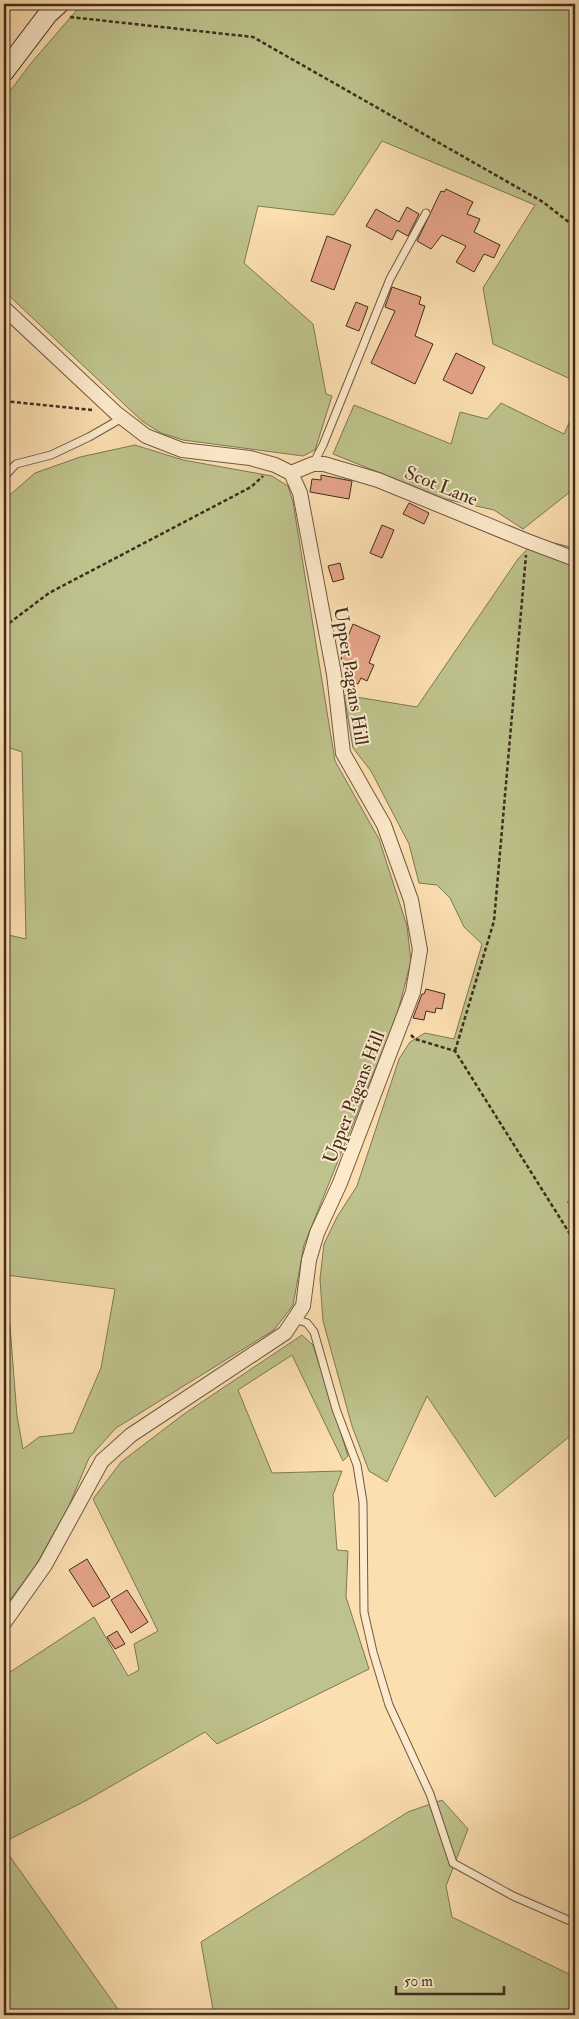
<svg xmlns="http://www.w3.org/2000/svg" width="579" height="2019" font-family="'IM FELL Double Pica',serif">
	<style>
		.green { fill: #bec28c; stroke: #7f7755; fill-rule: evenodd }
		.building { fill: #e6a589; stroke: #402c1e }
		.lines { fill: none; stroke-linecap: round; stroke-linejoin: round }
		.lane-casing { stroke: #6f5943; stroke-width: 9 }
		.street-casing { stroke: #6f5943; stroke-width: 16 }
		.secondary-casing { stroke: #402c1e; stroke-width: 21 }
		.path { stroke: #402c1e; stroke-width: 2.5; stroke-dasharray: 4 2.5; stroke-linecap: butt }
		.lane { stroke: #fdeacc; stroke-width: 7 }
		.street { stroke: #fdeacc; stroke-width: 14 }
		.secondary { stroke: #fdeacc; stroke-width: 19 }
		.labels { text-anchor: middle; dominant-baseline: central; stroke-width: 4; stroke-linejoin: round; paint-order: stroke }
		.street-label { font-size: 19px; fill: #402c1e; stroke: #fdeacc }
	</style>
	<rect width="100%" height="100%" fill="#fcdfb1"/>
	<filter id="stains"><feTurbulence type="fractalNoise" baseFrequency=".004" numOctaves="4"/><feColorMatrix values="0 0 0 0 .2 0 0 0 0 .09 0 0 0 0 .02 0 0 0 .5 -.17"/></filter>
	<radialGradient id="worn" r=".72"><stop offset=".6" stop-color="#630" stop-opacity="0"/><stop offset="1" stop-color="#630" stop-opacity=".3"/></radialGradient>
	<!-- green -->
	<path class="green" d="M82 4H575V381L493 344 483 288 535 205 382 141 334 215 258 206 244 263 313 324 326 394 332 396 315 450 303 456 183 440 161 433 142 421 4 291V99L32 62Z
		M501 403 564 434 575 410V488L523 529 494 510 445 499 333 454 354 405 451 444 460 412 487 419Z
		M135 445 183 460 272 476 288 486 293 502 335 761 379 839 407 926 411 961 397 1015 304 1245 293 1305 274 1330 116 1428 89 1458 69 1506 36 1565 4 1608V934L26 939 22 752 4 746V500L35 473 80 457ZM6 1275 115 1289 101 1368 73 1433 39 1437 23 1449 17 1416Z
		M537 539 575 548V1197L567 1202 575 1212V1432L495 1497 427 1396 387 1482 369 1471 352 1426 323 1321 320 1279 324 1244 337 1217 357 1186 399 1059 410 1042 425 1033 454 1039 482 944 464 927 450 898 437 885 419 883 409 844 371 771 353 748 344 695 417 707 518 559Z
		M302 1335 313 1345 348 1456 343 1461 292 1355 238 1390 272 1473 342 1471 333 1495 337 1550 348 1551 346 1597 369 1669 217 1744 205 1732 87 1800 4 1842V1676L94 1617 128 1676 139 1670 134 1644 158 1631 93 1499 121 1462 184 1414Z
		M442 1800 468 1829 446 1886 452 1917 575 1977V2015H214L201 1942 408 1812Z
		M4 1848 122 2015H4Z"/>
	<!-- building -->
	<path class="building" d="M446 189 473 202 467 214 480 219 474 232 500 245 494 258 484 254 474 272 456 262 466 246 442 235 431 249 417 241 441 191 444 192Z
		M407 207 419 214 408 236 397 230 392 240 366 226 376 209 399 222Z
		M327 236 351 245 334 290 311 281Z
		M392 287 421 297 419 304 425 306 415 336 433 344 415 384 371 363 395 311 385 307Z
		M356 302 368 307 359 331 346 326Z
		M456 353 485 367 472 394 443 380Z
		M321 475 352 481 349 499 310 492 312 479 321 480Z
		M409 503 429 513 424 524 403 514Z
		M382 525 394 530 382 558 370 553Z
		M340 563 344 579 333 582 328 566Z
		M353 624 380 636 369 663 374 665 367 681 361 678 358 684 344 679 348 669 342 667 341 654Z
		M426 989 445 994 442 1009 436 1008 435 1013 426 1011 424 1020 413 1018 422 994H424Z
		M87 1559 110 1597 93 1607 69 1570Z
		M127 1590 148 1622 131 1633 111 1600Z
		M117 1631 125 1644 115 1649 107 1637Z"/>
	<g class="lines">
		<defs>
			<path id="lane" d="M313 464 323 445 390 279 426 213
				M4 477 16 464 51 455 89 437 122 418
				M295 1319 307 1323 314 1332 336 1409 357 1465 363 1502 364 1612 373 1652 389 1705 430 1794 453 1863 513 1896 575 1923"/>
			<path id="street" d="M4 308 116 413 146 436 182 450 250 458 275 465 291 473
				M291 473 313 464H324L378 480 527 541 575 559
				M4 1623 45 1565 102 1461 131 1435 285 1333 303 1306 309 1260 317 1233 340 1183 413 992 420 950 411 900 384 825 343 753 334 674 300 493 291 473"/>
			<path id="secondary" d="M4 72 48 14 59 4"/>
		</defs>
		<!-- lane casing -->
		<use href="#lane" class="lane-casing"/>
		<!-- street casing -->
		<use href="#street" class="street-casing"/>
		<!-- secondary casing -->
		<use href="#secondary" class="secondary-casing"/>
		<!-- path -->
		<path class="path" d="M70 17 253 37 543 202 575 227
			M4 401 92 410
			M4 627 49 593 251 487 263 476
			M411 1035 415 1039 455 1051 575 1242
			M455 1051 494 921 526 555"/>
		<!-- lane -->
		<use href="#lane" class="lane"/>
		<!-- street -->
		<use href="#street" class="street"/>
		<!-- secondary -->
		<use href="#secondary" class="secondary"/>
	</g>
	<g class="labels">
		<!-- street labels -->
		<g class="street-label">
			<text transform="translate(441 486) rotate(22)">Scot Lane</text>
			<text transform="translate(351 676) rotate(81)">Upper Pagans Hill</text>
			<text transform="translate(354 1097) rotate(-69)">Upper Pagans Hill</text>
		</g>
	</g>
	<!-- margin -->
	<rect width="579" height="2019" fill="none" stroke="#fcdfb1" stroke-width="20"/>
	<rect x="5" y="5" width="569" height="2009" fill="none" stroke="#402c1e" stroke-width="2.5"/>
	<rect x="10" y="10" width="559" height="1999" fill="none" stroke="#402c1e"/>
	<!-- scale -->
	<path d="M396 1986v8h108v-8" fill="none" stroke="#402c1e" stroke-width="2.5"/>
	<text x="404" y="1986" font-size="15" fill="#402c1e" stroke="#fdeacc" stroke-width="4" paint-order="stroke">50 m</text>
	<rect width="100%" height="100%" filter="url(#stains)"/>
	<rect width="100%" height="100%" fill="url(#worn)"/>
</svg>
